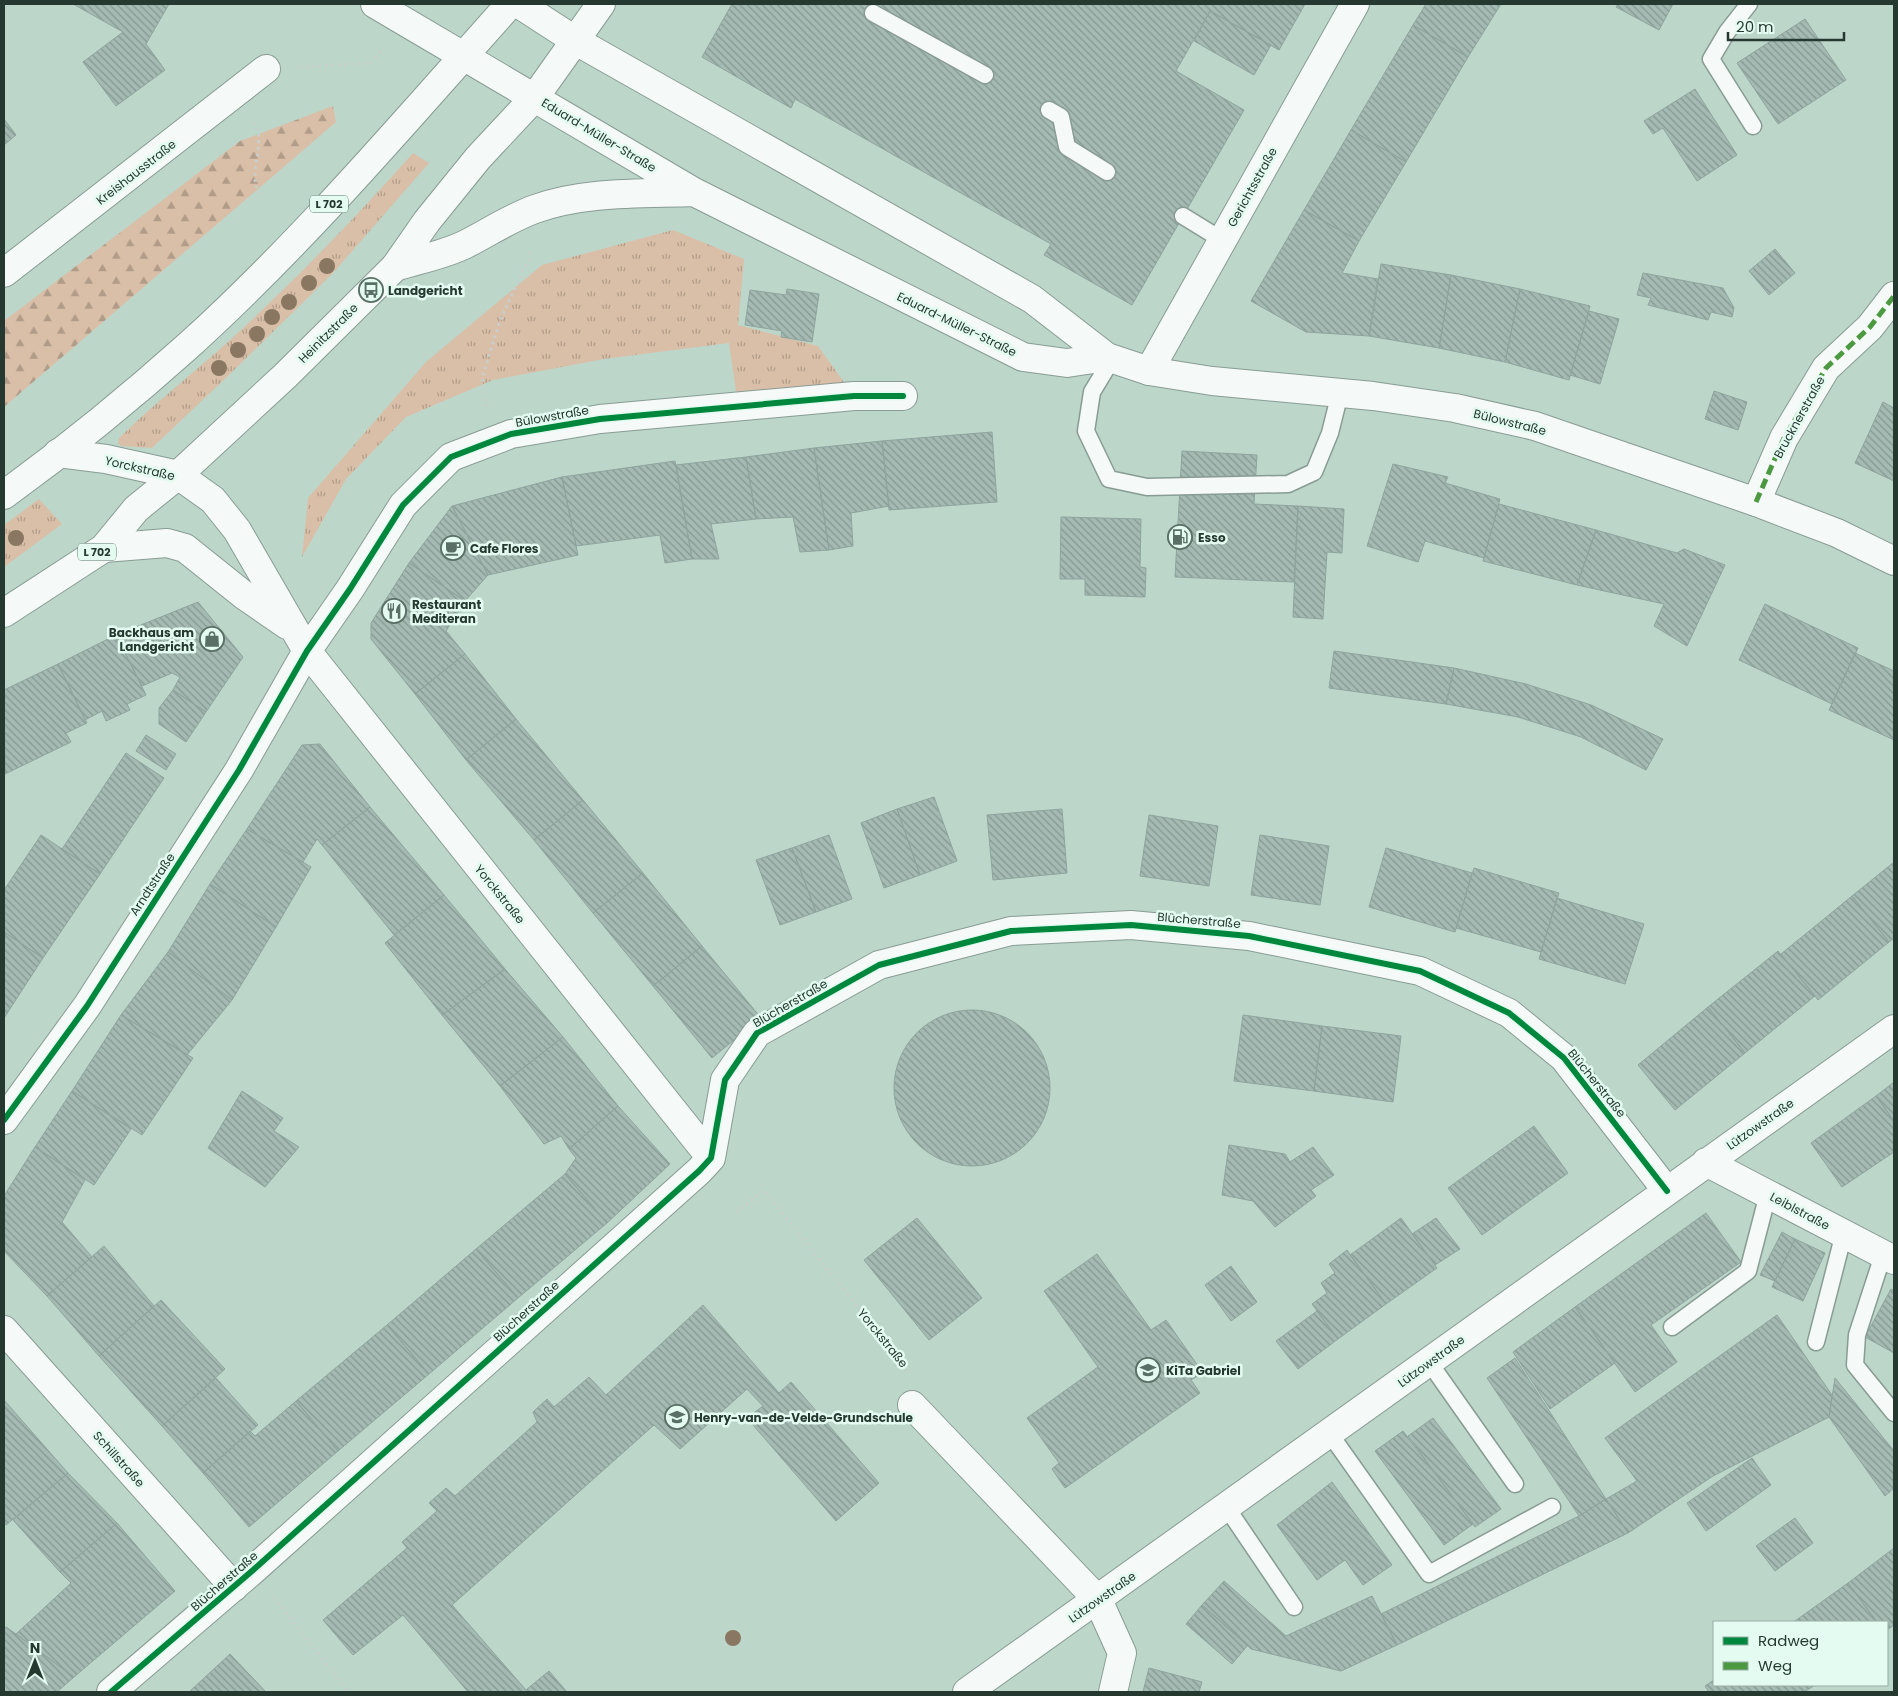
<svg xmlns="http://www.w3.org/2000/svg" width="1898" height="1696" font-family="Poppins,sans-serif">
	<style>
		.grass { fill: url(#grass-tufts) }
		.forest { fill: url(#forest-firs) }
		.building { fill: url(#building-back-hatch); stroke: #8ea49e }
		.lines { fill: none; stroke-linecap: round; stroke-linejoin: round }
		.service-casing { stroke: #889c94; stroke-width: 19 }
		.minor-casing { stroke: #889c94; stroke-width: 30 }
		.secondary-casing { stroke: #889c94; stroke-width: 30 }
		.primary-casing { stroke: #889c94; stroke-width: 30 }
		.path { stroke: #c7cfcc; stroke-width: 3; stroke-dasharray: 2.5 4; stroke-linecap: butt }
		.service { stroke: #f5f9f7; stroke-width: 16 }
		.minor { stroke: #f5f9f7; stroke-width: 28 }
		.secondary { stroke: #f5f9f7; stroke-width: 28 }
		.primary { stroke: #f5f9f7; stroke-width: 28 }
		.quiet { stroke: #4c9942; stroke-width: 5; stroke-dasharray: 10 5; stroke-linecap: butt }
		.cycleway-casing { stroke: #e3fbf0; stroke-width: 9 }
		.cycleway { stroke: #00873e; stroke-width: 6 }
		.tree { fill: #897762 }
		.labels { text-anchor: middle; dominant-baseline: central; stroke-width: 5; stroke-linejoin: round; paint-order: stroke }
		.shield { fill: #e3fbf0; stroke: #5f736a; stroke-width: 1 }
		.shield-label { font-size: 11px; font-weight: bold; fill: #263931 }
		.street-label { font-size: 12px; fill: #263931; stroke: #e3fbf0 }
		.poi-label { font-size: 12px; font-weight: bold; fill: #263931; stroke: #e3fbf0; text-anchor: start }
	</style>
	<defs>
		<pattern id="grass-tufts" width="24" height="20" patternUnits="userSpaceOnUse" patternTransform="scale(1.25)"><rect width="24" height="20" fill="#dabfa8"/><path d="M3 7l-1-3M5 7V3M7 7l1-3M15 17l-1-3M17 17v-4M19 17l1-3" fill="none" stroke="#b19c89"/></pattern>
		<pattern id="forest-firs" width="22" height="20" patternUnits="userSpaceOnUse" patternTransform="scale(1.25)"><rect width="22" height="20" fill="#dabfa8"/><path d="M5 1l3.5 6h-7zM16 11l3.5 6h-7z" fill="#b19c89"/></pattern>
		<pattern id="building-back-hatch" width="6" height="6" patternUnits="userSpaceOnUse" patternTransform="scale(1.25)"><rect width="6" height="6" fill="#a4bab3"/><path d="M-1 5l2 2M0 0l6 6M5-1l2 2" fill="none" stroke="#859892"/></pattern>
	</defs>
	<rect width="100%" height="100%" fill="#bcd6ca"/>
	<!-- grass -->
	<path class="grass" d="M413 153 429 163 333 273 229 375 152 448 121 446 118 443 119 438C158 400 201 367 241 330 301 274 358 215 413 153Z
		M673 230 744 259 738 325 818 346 854 396 738 405 729 343 604 359 493 380 406 417 346 479 302 557 308 498 426 362 542 265Z
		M39 499 62 524 4 567V525Z"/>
	<!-- forest -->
	<path class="forest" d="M333 106 336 122 4 407V321L240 141Z"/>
	<!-- building -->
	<path class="building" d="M73 4H169L146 44 165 70 116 106 83 62 123 32Z
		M732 4H1305L1279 50 1210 11 1176 71 1244 110 1132 305 1044 255 1051 244 795 99 791 108 702 57Z
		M1426 4H1501L1468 57 1413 25Z
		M1618 4H1673L1659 30 1616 7Z
		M1210 11 1271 45 1254 75 1194 41Z
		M1805 19 1846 80 1778 124 1737 63Z
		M1413 25 1468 57 1406 162 1351 130Z
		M1695 89 1737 155 1697 181 1663 128 1653 134 1644 121Z
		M4 119 16 135 4 145Z
		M1351 130 1406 162 1359 241 1304 210Z
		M1304 210 1359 241 1342 273 1378 279 1369 336 1306 332 1251 301Z
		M1775 249 1795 273 1769 295 1749 271Z
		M1381 264 1451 275 1439 348 1369 336Z
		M1643 273 1723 288 1734 308 1732 317 1711 312 1708 320 1648 305 1651 298 1637 295Z
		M1451 275 1520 289 1505 362 1439 348Z
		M787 289 819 294 812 342 781 337 782 331 745 325 750 290 786 295Z
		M1520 289 1590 306 1569 380 1505 362Z
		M1589 311 1619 319 1600 384 1570 375Z
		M1714 391 1747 402 1738 430 1705 419Z
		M1883 402 1894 408V481L1855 463Z
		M992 432 997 502 889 510 882 441Z
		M882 441 889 506 851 513 853 546 829 550 814 448Z
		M814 448 829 550 800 552 793 517 756 519 746 457Z
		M1182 451 1257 455 1254 504 1298 506 1294 582 1175 577Z
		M746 457 756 519 711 524 719 559H692L676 465Z
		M675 461 692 559 665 563 660 535 576 546 562 477Z
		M1393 464 1448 477 1445 483 1500 499 1484 558 1425 541 1418 562 1367 546Z
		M562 477 578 555 488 575 452 506Z
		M1499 504 1596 530 1577 585 1483 561Z
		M452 506 488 575 465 601 409 563Z
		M1298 506 1344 509 1342 553 1327 552 1323 619 1293 617Z
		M1061 517 1141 519 1140 567 1146 568 1145 597 1085 595V579H1060Z
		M1596 530 1677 553 1684 549 1725 565 1687 646 1654 626 1664 604 1577 585Z
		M409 563 465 601 446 631 465 654 415 694 371 639V623Z
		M198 602 243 657 206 712 173 690 180 677 172 673 142 686 116 635Z
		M1765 604 1858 648 1832 704 1739 660Z
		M116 635 146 695 127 704 130 710 106 721 102 711 85 720 58 664Z
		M1334 651 1454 668 1446 704 1329 688Z
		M1855 653 1894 671V740L1829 710Z
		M465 654 516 719 466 760 415 694Z
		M58 664 87 723 66 733 71 742 5 774 4 690Z
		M1454 668 1526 684 1591 705 1663 739 1646 770 1581 737 1518 717 1446 704Z
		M173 690 206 712 186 742 159 724V708Z
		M516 719 583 800 534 840 466 760Z
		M146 735 176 754 166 770 136 751Z
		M320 744 370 807 322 845 317 839 303 862 247 829 302 745Z
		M126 753 164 778 100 874 62 849Z
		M934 797 957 861 920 875 897 809Z
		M583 800 643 873 593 913 534 840Z
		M370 807 444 895 394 935 322 845Z
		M897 809 920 875 884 888 861 823Z
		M1062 809 1067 873 993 880 987 815Z
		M1149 815 1218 826 1209 886 1140 876Z
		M247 829 311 867 276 927 210 884Z
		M41 835 100 874 43 958 4 932V890Z
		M829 835 852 899 816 912 792 848Z
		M1260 835 1329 846 1320 905 1251 895Z
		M792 848 816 912 780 925 756 860Z
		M1386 848 1472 873 1455 932 1369 907Z
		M1894 862V938L1889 942 1852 896Z
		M1474 868 1559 893 1541 952 1456 928Z
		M643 873 702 946 653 986 593 913Z
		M210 884 276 927 232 1000 168 952Z
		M444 895 505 969 442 1015 385 943Z
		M1852 896 1889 942 1818 1000 1781 954Z
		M1557 898 1644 924 1625 984 1539 959Z
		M4 932 43 958 4 1018Z
		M702 946 761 1018 712 1058 653 986Z
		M1778 951 1815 996 1745 1053 1708 1007Z
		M168 952 232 1000 187 1055 121 1015Z
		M505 969 563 1037 500 1086 442 1015Z
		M1708 1007 1745 1053 1675 1110 1638 1065Z
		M894 1088a78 78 0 1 1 156 0a78 78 0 1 1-156 0Z
		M121 1015 193 1058 142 1135 72 1091Z
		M1243 1015 1322 1026 1314 1091 1234 1081Z
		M1322 1026 1401 1036 1393 1102 1314 1091Z
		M563 1037 618 1106 569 1149 561 1136 544 1144 500 1086Z
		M1894 1082V1121L1876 1096Z
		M72 1091 131 1129 94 1185 35 1147Z
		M242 1091 283 1118 274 1131 299 1147 265 1187 208 1148Z
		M1876 1096 1894 1121V1152L1842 1187 1811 1143Z
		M618 1106 670 1164 607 1223 565 1174 576 1158 569 1149Z
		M1534 1126 1568 1173 1482 1235 1448 1188Z
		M1229 1145 1285 1154 1290 1162 1313 1147 1334 1175 1311 1190 1316 1196 1275 1227 1253 1201 1222 1195Z
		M35 1147 85 1180 62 1222 92 1257 47 1296 4 1251V1196Z
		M565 1174 607 1223 518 1298 476 1249Z
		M1706 1213 1741 1262 1651 1325 1677 1362 1635 1392 1575 1307Z
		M917 1218 982 1298 929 1340 864 1260Z
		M1401 1218 1437 1268 1386 1304 1350 1255Z
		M1436 1218 1460 1249 1435 1265 1412 1234Z
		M1782 1232 1795 1239 1775 1281 1760 1275Z
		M1795 1239 1825 1253 1803 1301 1772 1287Z
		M104 1246 154 1306 99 1356 47 1296Z
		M476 1249 518 1298 429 1374 387 1325Z
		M1347 1250 1386 1304 1338 1339 1312 1304 1327 1293 1321 1283 1335 1273 1329 1264Z
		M1097 1254 1151 1330 1166 1320 1203 1373 1191 1380 1200 1393 1065 1488 1052 1469 1059 1463 1027 1418 1098 1367 1044 1291Z
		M1231 1266 1257 1302 1231 1321 1205 1285Z
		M1891 1289 1894 1291V1353L1865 1337Z
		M161 1300 225 1369 162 1426 99 1356Z
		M703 1305 779 1393 791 1382 879 1483 836 1521 747 1418 763 1406 747 1389 680 1449 654 1425 452 1605 526 1690 549 1671 567 1692H468L403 1615 353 1655 323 1620 407 1548 402 1542 437 1511 429 1503 446 1488 455 1496 537 1422 533 1412 547 1399 554 1407 589 1377 606 1395Z
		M1575 1307 1615 1363 1550 1409 1513 1352Z
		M1317 1311 1338 1339 1298 1369 1276 1341Z
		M1777 1315 1832 1395 1829 1417 1713 1476 1628 1533 1606 1499 1637 1481 1605 1438Z
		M387 1325 429 1374 338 1451 296 1401Z
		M1515 1358 1606 1499 1579 1516 1487 1378Z
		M216 1378 258 1425 203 1473 162 1426Z
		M1835 1378 1894 1451V1488L1885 1496 1829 1417Z
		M4 1400 68 1473 6 1525 4 1522Z
		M296 1401 338 1451 249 1527 203 1473 250 1431 255 1436Z
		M1433 1418 1501 1509 1475 1527 1408 1436Z
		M1403 1431 1473 1524 1444 1545 1375 1451Z
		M1752 1458 1771 1485 1706 1531 1687 1503Z
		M68 1473 117 1523 60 1572 13 1520Z
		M1332 1482 1392 1565 1363 1585 1345 1560 1317 1580 1277 1525Z
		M1606 1499 1628 1533 1397 1645 1381 1614 1579 1516Z
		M1795 1518 1813 1543 1775 1571 1756 1546Z
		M117 1523 175 1591 74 1677 16 1634 71 1583 60 1572Z
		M1894 1548V1625L1887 1630V1622H1877L1848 1583Z
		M1224 1581 1286 1636 1372 1596 1397 1645 1341 1671 1251 1649 1202 1605Z
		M1848 1583 1877 1622H1793L1795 1621Z
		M1202 1605 1248 1645 1232 1664 1186 1624Z
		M6 1627 16 1634 74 1677 57 1692H4V1629Z
		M230 1654 266 1692H189Z
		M1149 1668 1202 1682 1199 1692H1143Z
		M1714 1680V1685H1815L1804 1692H1709L1705 1686Z"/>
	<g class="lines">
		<defs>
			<path id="service" d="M1749 4 1727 32 1711 59 1753 126
				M873 13 985 75
				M1049 110 1061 117 1067 147 1107 172
				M1183 216 1222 240
				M1112 359 1092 392 1086 431 1109 479 1147 487 1288 484 1314 472 1330 433 1340 393
				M1883 1255 1857 1335 1855 1365 1894 1413
				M1672 1327 1748 1271 1768 1194
				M1816 1342 1844 1233
				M1429 1362 1515 1484
				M1330 1434 1429 1574 1552 1507
				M1227 1508 1294 1607"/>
			<path id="minor" d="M4 273 266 69
				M1149 371 1355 4
				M58 453 106 459 178 475 213 500 237 530 307 651 711 1158
				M1756 502 1784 438 1826 368 1870 327 1894 296
				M104 548 167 543 185 548 245 596 287 625
				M4 1120 87 1006 239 770 307 651 350 589 403 505 451 457 511 434 600 419 854 396H903
				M1706 1162 1894 1260
				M4 1330 234 1587
				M912 1405 1098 1600 1122 1653 1113 1692
				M111 1692 252 1571 699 1171 711 1158 725 1080 757 1033 879 965 1011 931 1131 925 1249 936 1420 971 1509 1013 1564 1058 1667 1191
				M967 1692 1894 1029"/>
			<path id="secondary" d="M375 4 694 192 1023 357 1067 363 1107 357
				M519 4 576 41 1032 299 1107 357 1149 371 1212 381 1373 396 1455 408 1535 426 1756 502 1837 533 1894 561
				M395 267C417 260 443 255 464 245 488 233 510 218 535 209 585 191 642 194 694 192"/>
			<path id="primary" d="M4 495C67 449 130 398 189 345 303 242 407 119 510 4
				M4 613 104 548 136 509 178 475 285 376 395 267 427 221 478 158 535 97 601 4"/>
		</defs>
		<!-- service casing -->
		<use href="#service" class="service-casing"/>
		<!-- minor casing -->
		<use href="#minor" class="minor-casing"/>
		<!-- secondary casing -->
		<use href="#secondary" class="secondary-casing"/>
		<!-- primary casing -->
		<use href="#primary" class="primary-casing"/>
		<!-- path -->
		<path class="path" d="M299 67 371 63 383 48
			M254 122C264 135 255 161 255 176 255 184 258 191 260 199
			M487 407 482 389 483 375 499 323 528 260 530 248
			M4 436 6 437
			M736 1213 764 1190 910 1372
			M273 1597 349 1692"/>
		<!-- service -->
		<use href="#service" class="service"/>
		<!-- minor -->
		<use href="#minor" class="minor"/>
		<!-- secondary -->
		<use href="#secondary" class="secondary"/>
		<!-- primary -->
		<use href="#primary" class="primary"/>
		<!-- quiet -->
		<path class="quiet" d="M1756 502 1784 438 1826 368 1870 327 1894 296"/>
		<defs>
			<path id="cycleway" d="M4 1120 87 1006 239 770 307 651 350 589 403 505 451 457 511 434 600 419 854 396H903
				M111 1692 252 1571 699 1171 711 1158 725 1080 757 1033 879 965 1011 931 1131 925 1249 936 1420 971 1509 1013 1564 1058 1667 1191"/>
		</defs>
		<!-- cycleway casing -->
		<use href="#cycleway" class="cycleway-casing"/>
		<!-- cycleway -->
		<use href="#cycleway" class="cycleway"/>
	</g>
	<!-- trees -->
	<g class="tree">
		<circle cx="327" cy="266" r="8"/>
		<circle cx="309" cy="283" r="8"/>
		<circle cx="289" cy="302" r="8"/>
		<circle cx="272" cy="317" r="8"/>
		<circle cx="257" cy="334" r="8"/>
		<circle cx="238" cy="350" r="8"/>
		<circle cx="219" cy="368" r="8"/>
		<circle cx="16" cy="538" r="8"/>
		<circle cx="733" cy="1638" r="8"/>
	</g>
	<!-- icons -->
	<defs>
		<symbol id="bus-ring" viewBox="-11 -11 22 22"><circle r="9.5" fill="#e3fbf0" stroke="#5a7067" stroke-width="1.5"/><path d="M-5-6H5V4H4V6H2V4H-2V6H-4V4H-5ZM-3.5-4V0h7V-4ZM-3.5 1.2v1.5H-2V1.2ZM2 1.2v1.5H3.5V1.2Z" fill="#5a7067"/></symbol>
		<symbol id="fuel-ring" viewBox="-11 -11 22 22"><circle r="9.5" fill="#e3fbf0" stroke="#5a7067" stroke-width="1.5"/><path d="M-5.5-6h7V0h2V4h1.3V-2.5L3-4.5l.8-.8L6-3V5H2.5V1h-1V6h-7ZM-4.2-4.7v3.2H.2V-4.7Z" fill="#5a7067"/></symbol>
		<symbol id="cafe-ring" viewBox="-11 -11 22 22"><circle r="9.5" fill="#e3fbf0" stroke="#5a7067" stroke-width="1.5"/><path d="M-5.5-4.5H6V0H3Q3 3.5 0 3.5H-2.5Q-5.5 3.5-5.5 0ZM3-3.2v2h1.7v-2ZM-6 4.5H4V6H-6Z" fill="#5a7067"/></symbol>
		<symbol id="restaurant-ring" viewBox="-11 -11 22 22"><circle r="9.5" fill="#e3fbf0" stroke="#5a7067" stroke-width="1.5"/><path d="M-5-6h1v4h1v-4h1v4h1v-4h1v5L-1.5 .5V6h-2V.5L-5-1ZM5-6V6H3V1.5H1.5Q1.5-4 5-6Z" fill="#5a7067"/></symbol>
		<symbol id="shop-ring" viewBox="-11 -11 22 22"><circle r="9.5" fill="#e3fbf0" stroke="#5a7067" stroke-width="1.5"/><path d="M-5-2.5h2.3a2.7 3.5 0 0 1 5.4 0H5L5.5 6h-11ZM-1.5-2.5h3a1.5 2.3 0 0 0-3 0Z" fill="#5a7067"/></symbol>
		<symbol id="school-ring" viewBox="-11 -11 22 22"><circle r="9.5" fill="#e3fbf0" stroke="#5a7067" stroke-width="1.5"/><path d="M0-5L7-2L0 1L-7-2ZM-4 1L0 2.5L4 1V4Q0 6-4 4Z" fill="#5a7067"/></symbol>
	</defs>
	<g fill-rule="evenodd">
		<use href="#bus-ring" x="357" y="276" width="28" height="28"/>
		<use href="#fuel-ring" x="1166" y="523" width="28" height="28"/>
		<use href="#cafe-ring" x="439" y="534" width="28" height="28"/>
		<use href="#restaurant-ring" x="380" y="597" width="28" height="28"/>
		<use href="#shop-ring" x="198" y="625" width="28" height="28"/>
		<use href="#school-ring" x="1134" y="1356" width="28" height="28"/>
		<use href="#school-ring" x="663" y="1403" width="28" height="28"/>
	</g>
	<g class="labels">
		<!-- shield labels -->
		<g class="shield">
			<rect x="310" y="195.5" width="38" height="17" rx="4"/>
			<rect x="78" y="543.5" width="38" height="17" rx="4"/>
		</g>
		<g class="shield-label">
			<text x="329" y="204">L 702</text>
			<text x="97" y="552">L 702</text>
		</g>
		<!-- street labels -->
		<g class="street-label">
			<text transform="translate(599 135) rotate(31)">Eduard-Müller-Straße</text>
			<text transform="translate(136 172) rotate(-38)">Kreishausstraße</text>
			<text transform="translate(1252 187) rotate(-61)">Gerichtsstraße</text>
			<text transform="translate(957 324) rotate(26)">Eduard-Müller-Straße</text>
			<text transform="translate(328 333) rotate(-45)">Heinitzstraße</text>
			<text transform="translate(552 416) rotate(-10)">Bülowstraße</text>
			<text transform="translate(1799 417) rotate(-61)">Brucknerstraße</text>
			<text transform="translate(1510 422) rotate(14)">Bülowstraße</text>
			<text transform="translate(140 468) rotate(13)">Yorckstraße</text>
			<text transform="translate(152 884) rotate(-57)">Arndtstraße</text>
			<text transform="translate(500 894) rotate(51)">Yorckstraße</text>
			<text transform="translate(1199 920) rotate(5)">Blücherstraße</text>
			<text transform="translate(790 1003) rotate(-30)">Blücherstraße</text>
			<text transform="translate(1597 1083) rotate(51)">Blücherstraße</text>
			<text transform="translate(1760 1124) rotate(-35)">Lützowstraße</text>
			<text transform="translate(1800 1211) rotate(28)">Leiblstraße</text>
			<text transform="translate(526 1311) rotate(-42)">Blücherstraße</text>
			<text transform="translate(883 1338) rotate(51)">Yorckstraße</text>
			<text transform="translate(1431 1361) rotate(-36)">Lützowstraße</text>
			<text transform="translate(119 1459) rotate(48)">Schillstraße</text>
			<text transform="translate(224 1581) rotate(-41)">Blücherstraße</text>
			<text transform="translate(1102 1597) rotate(-35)">Lützowstraße</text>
		</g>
		<!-- poi labels -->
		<g class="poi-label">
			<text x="388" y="290">Landgericht</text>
			<text x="1198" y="537">Esso</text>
			<text x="470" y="548">Cafe Flores</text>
			<text x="412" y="604">Restaurant<tspan x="412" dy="14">Mediteran</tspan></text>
			<text x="194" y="632" text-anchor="end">Backhaus am<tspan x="194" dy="14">Landgericht</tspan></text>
			<text x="1166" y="1370">KiTa Gabriel</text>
			<text x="694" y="1417">Henry-van-de-Velde-Grundschule</text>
		</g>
	</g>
	<!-- border -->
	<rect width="1898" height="1696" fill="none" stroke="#263931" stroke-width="10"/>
	<!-- legend -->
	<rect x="1713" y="1621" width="175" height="65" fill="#e3fbf0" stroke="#97ada4"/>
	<rect x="1723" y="1637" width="25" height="8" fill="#00873e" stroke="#97ada4"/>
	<text x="1758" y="1646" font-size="15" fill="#263931">Radweg</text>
	<rect x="1723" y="1662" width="25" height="8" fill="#4c9942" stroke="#97ada4"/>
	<text x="1758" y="1671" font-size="15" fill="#263931">Weg</text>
	<!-- north arrow -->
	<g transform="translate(35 1661)" stroke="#e3fbf0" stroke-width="4" paint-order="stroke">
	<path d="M0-4L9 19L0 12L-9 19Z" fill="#263931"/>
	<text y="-8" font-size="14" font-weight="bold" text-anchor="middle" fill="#263931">N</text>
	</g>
	<!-- scale -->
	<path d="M1728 32v8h116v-8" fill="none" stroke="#263931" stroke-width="2.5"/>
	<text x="1736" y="32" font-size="15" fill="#263931" stroke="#e3fbf0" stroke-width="4" paint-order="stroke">20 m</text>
</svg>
